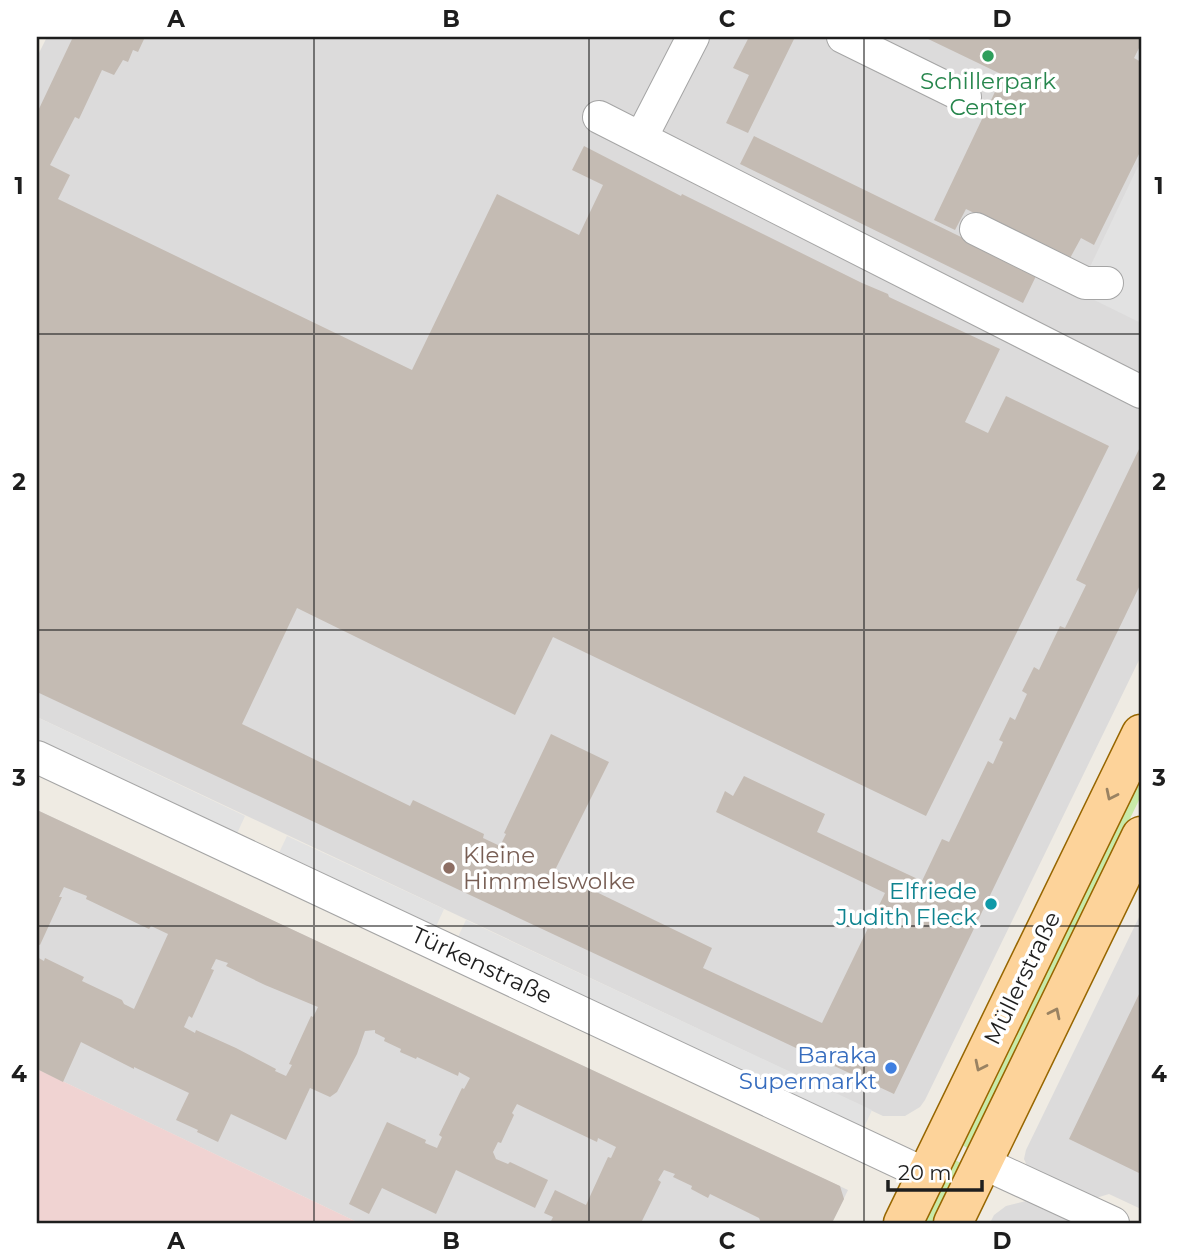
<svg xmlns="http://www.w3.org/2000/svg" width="1178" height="1260" font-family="Montserrat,sans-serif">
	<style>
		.residential { fill: #dcdbdb }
		.commercial { fill: #f0d3d2 }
		.grass { fill: #c8eaa8 }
		.parking { fill: #e2e2e2 }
		.building { fill: #c4bbb3; fill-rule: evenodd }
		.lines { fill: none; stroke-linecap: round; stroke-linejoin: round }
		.minor-casing { stroke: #a5a5a5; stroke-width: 34 }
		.major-casing { stroke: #976600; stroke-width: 41 }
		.minor { stroke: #fff; stroke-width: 32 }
		.major { stroke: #fdd39a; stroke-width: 38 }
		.oneway { stroke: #998262 }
		.grid { fill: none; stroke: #1e1e1e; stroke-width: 2; stroke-opacity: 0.55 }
		.leisure-dot { fill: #2e9e5b; stroke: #fff; stroke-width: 2.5 }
		.education-dot { fill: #8d6e63; stroke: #fff; stroke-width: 2.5 }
		.culture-dot { fill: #0f9aa8; stroke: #fff; stroke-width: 2.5 }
		.shop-dot { fill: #3f7fe0; stroke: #fff; stroke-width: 2.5 }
		.labels { text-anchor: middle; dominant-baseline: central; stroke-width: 7; stroke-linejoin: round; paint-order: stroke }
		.leisure-label { font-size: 23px; fill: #27864d; stroke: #fff }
		.education-label { font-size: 23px; fill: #785e54; stroke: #fff; text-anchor: start }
		.culture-label { font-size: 23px; fill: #0d838f; stroke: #fff; text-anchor: end }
		.street-label { font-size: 23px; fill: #1e1e1e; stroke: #fff }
		.shop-label { font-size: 23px; fill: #366cbe; stroke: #fff; text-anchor: end }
		.neatline { fill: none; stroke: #1e1e1e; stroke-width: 2.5 }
		.grid-label { font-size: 23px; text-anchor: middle; font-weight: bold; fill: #1e1e1e }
	</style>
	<rect width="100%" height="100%" fill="#efebe3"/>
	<!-- residential -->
	<path class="residential" d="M47 37H1141V656L925 1100 920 1107 905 1116H883L37 717V57Z
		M37 810 848 1190 832 1223H359L37 1069Z
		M1141 913V1209L1109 1194 1096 1198 1031 1169 1027 1166 1024 1159 1026 1150Z
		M1026 1201 1031 1202 1078 1223H990L994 1215 1006 1206Z"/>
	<!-- commercial -->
	<path class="commercial" d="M37 1069 192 1143 359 1223H37Z"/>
	<!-- grass -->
	<path class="grass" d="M1141 773V796L970 1147 967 1148 961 1144Z
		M955 1160 961 1163V1166L933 1223H923Z"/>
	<!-- parking -->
	<path class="parking" d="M1141 160V323L1078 292Z
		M37 717 245 816 235 838 37 744Z
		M287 836 444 909 434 931 277 857Z
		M466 920 872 1110 862 1132 456 941Z"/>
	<!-- building -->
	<path class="building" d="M73 37H145L138 52 133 50 128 62 123 60 114 75 102 70 79 119 75 117 50 165 70 175 58 199 412 370 497 194 579 235 603 185 572 170 584 146 681 196 682 194 862 283 888 294 889 297 1000 349 965 422 988 433 1006 396 1109 446 926 816 553 637 515 715 297 608 242 724 410 806 413 800 484 834 483 838 500 846 506 834 504 833 551 734 609 762 555 870 567 877 569 873 586 882 584 886 712 948 703 968 822 1023 885 893 716 812 725 791 733 796 744 776 825 814 817 832 922 881 942 839 949 842 988 761 993 764 1003 742 999 740 1010 717 1015 720 1027 694 1022 691 1034 667 1039 670 1060 626 1065 628 1086 585 1076 580 1141 445V583L894 1094 37 692V113Z
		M749 37H795L748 133 726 123 749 75 733 68Z
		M924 37H1141V44L1134 58 1141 62V150L1094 245 1081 238 1069 260 966 209 955 230 934 220 1003 75Z
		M754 136 1037 274 1023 303 740 164Z
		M37 810 840 1186 844 1199 832 1223H761L759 1218 710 1194 708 1198 691 1189 692 1186 673 1177 675 1174 664 1170 658 1180 661 1182 641 1223H550L553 1217 544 1213 555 1190 586 1205 608 1157 611 1158 616 1147 598 1138 597 1142 517 1104 512 1113 514 1115 501 1143 498 1142 493 1152 496 1159 508 1164 510 1162 548 1180 535 1208 456 1170 436 1214 382 1188 369 1214 349 1204 387 1122 426 1140 425 1143 437 1148 442 1137 439 1135 462 1088 464 1089 470 1078 459 1072 458 1076 417 1057 416 1059 400 1052 401 1049 384 1041 385 1038 375 1033V1030L365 1031 357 1054 337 1092 330 1097 310 1088 286 1140 231 1114 218 1142 197 1132 198 1130 176 1120 189 1093 134 1067V1069L81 1042 63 1082 37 1069V1027L39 1022 37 1020V957L44 961 45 958 84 977 82 981 122 1000 124 1004 134 1009 168 934 151 926 149 929 86 899 87 896 64 887 59 897H62L40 945 37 944ZM216 959 228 963 226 966 265 985 318 1007 313 1017 311 1016 289 1064 292 1065 286 1076 275 1071 276 1069 236 1048 196 1030 195 1033 184 1027 189 1016 192 1018 214 970 211 969Z
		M1141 990V1174L1069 1139Z"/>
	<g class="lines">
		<defs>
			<path id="minor" d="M843 37 965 97
				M599 117 1141 392
				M641 138 693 37
				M976 229 1085 283H1107
				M37 757 927 1175
				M983 1163 1113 1223"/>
			<path id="major" d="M903 1223 1141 734
				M953 1223 1141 836"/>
		</defs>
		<!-- minor casing -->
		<use href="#minor" class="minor-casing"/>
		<!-- major casing -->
		<use href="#major" class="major-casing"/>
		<!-- minor -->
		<use href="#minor" class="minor"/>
		<!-- major -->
		<use href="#major" class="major"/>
	</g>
	<!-- one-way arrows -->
	<defs><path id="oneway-chevron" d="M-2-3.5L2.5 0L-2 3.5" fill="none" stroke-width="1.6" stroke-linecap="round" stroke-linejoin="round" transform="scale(1.75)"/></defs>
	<g class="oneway">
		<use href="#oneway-chevron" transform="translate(1111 795) rotate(116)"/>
		<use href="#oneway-chevron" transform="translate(1055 1013) rotate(-64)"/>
		<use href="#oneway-chevron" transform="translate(980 1066) rotate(116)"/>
	</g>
	<!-- grid -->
	<path class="grid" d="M314 37V1223M589 37V1223M864 37V1223M37 334H1141M37 630H1141M37 926H1141"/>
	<!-- markers -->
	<circle class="leisure-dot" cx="988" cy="56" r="7"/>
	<circle class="education-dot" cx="449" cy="868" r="7"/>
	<circle class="culture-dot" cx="991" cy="904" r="7"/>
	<circle class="shop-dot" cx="891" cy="1068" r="7"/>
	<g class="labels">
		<!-- leisure labels -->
		<g class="leisure-label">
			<text x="988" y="81">Schillerpark<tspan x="988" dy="26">Center</tspan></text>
		</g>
		<!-- education labels -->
		<g class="education-label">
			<text x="463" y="855">Kleine<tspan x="463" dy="26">Himmelswolke</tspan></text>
		</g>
		<!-- culture labels -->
		<g class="culture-label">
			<text x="977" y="891">Elfriede<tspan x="977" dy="26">Judith Fleck</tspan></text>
		</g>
		<!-- street labels -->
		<g class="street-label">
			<text transform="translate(482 965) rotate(25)">Türkenstraße</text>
			<text transform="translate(1022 978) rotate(-64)">Müllerstraße</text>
		</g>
		<!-- shop labels -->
		<g class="shop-label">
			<text x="877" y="1055">Baraka<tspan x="877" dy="26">Supermarkt</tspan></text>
		</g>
	</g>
	<!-- border -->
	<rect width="1178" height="1260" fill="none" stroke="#ffffff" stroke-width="77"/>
	<!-- scale -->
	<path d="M888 1180v10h94v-10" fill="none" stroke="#1e1e1e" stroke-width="3.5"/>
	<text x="898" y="1180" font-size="21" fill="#1e1e1e" stroke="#ffffff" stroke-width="5" paint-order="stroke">20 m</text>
	<rect x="38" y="38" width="1102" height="1184" class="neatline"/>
	<g class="grid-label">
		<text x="176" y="27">A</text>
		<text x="451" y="27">B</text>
		<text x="727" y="27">C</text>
		<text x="1002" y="27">D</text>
		<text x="19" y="194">1</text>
		<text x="1159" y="194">1</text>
		<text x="19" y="490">2</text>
		<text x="1159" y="490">2</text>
		<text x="19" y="786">3</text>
		<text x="1159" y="786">3</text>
		<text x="19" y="1082">4</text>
		<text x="1159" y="1082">4</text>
		<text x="176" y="1249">A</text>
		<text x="451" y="1249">B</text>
		<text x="727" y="1249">C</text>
		<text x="1002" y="1249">D</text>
	</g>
</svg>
